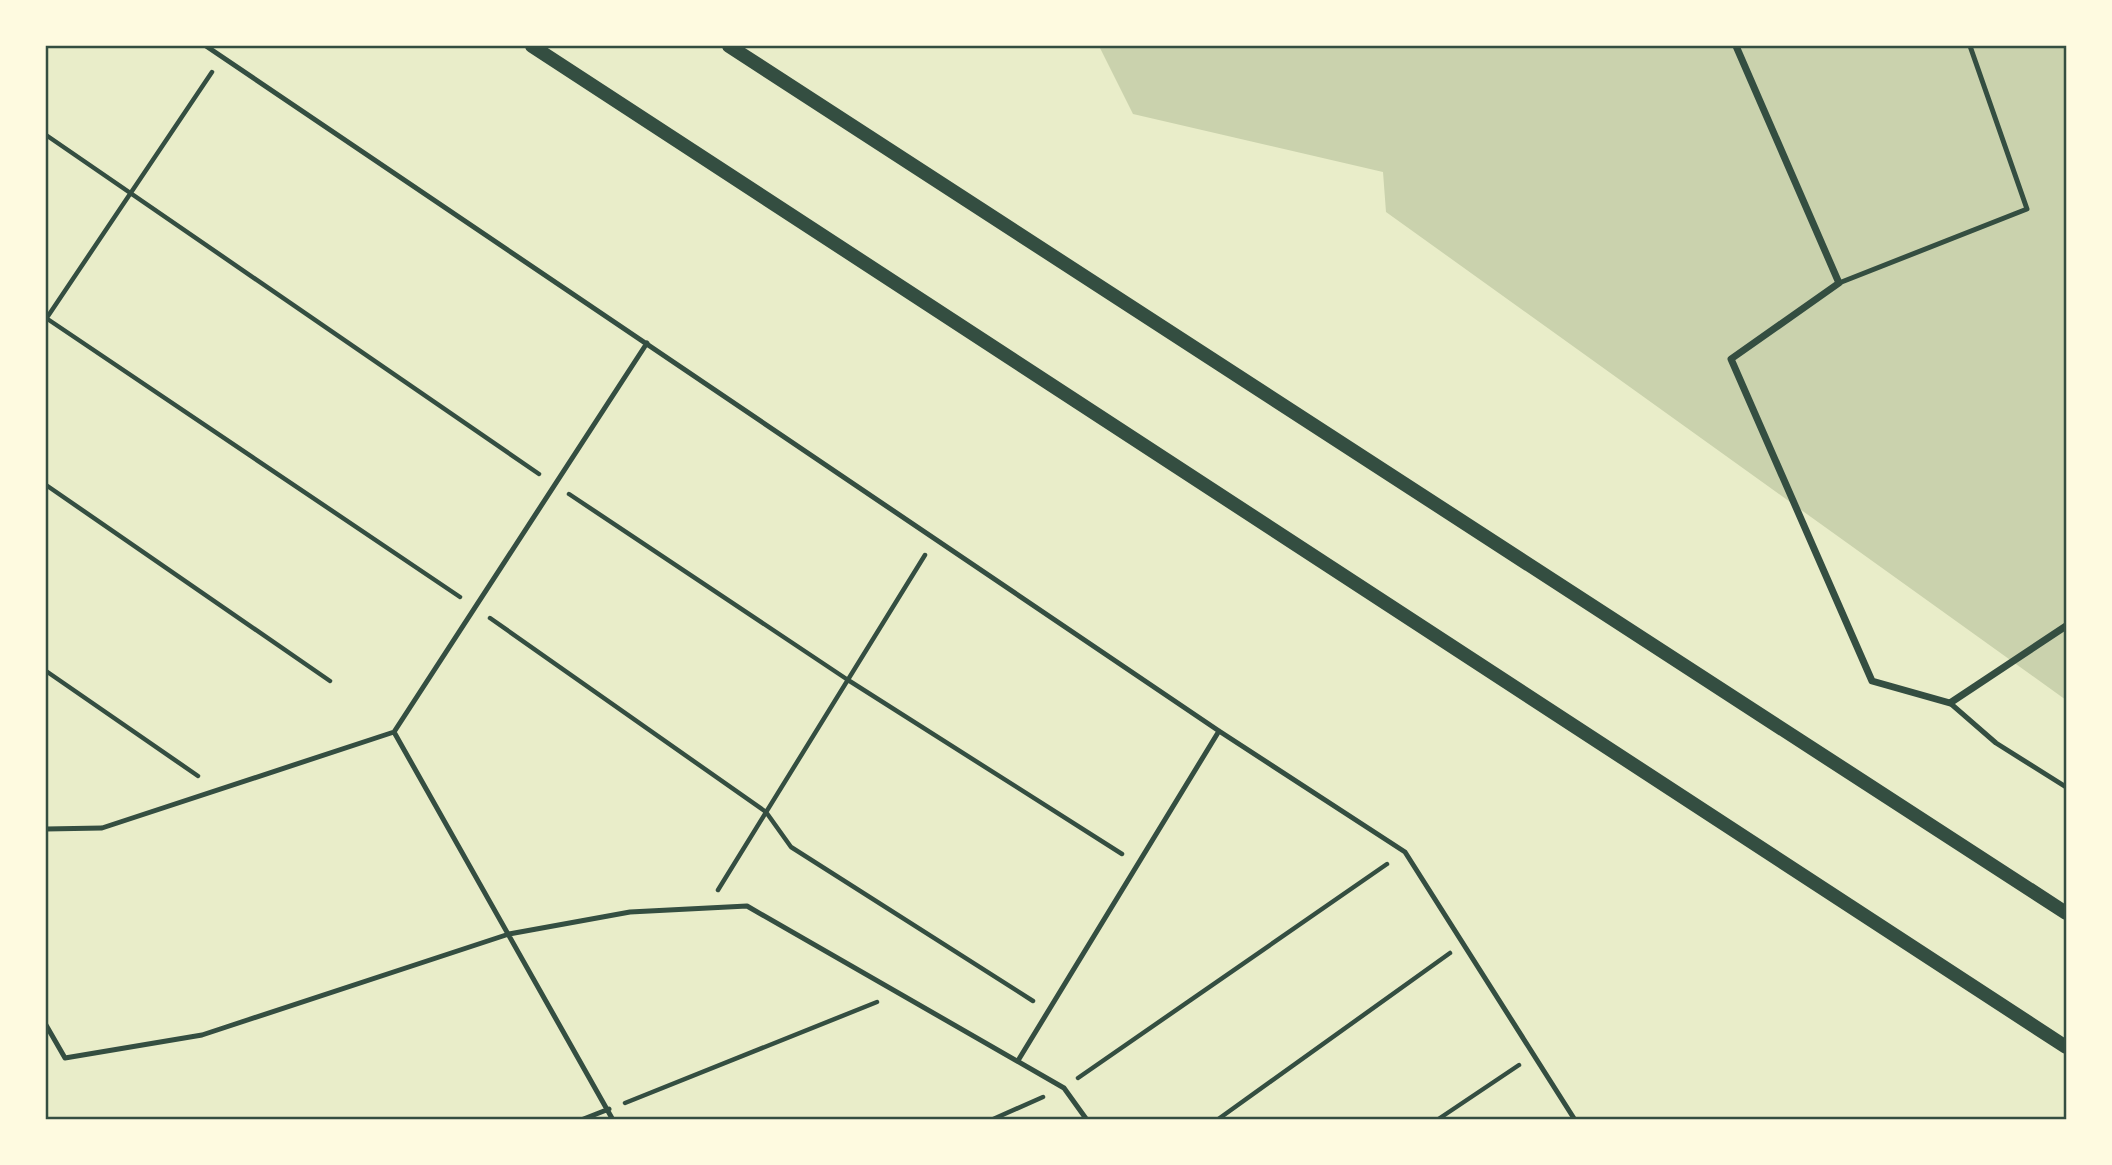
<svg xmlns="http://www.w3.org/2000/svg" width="2112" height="1165" font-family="Figtree,sans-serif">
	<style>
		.green { fill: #cad2ad }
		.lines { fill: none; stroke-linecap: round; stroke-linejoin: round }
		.path { stroke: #344e41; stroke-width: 4.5 }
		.service { stroke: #344e41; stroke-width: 5 }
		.minor { stroke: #344e41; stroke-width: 7 }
		.secondary { stroke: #344e41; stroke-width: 14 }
		.neatline { fill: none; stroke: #344e41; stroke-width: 2.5 }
	</style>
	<rect width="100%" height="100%" fill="#e9edc9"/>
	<!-- green -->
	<path class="green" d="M1099 46H2066V700L1386 212 1383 172 1133 114Z"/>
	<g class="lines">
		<!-- path -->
		<path class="path" d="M46 135 539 474
			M46 318 460 597
			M46 319 212 72
			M46 485 330 681
			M569 494 848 680 1122 854
			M490 618 766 812 791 847 1033 1001
			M46 671 198 776
			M718 890 925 555
			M1078 1078 1387 864
			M625 1103 877 1002
			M991 1120 1043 1097
			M1217 1120 1450 953
			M1437 1120 1519 1065"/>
		<!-- service -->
		<path class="service" d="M206 46 1219 731 1405 852 1575 1120
			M1839 283 2027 209 1970 46
			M1950 703 1996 743 2066 787
			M46 829 102 828 394 732
			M46 1025 65 1058 202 1035 509 934 630 912 747 906 1064 1088 1087 1120
			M1019 1059 1219 731
			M581 1120 609 1109
			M613 1120 394 732 647 343"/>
		<!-- minor -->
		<path class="minor" d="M1736 46 1839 283 1731 359 1872 681 1950 703 2066 626"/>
		<!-- secondary -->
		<path class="secondary" d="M532 46 2066 1047
			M729 46 2066 913"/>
	</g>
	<!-- border -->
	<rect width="2112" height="1165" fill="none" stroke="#fefae0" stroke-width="94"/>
	<rect x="47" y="47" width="2018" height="1071" class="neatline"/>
</svg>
